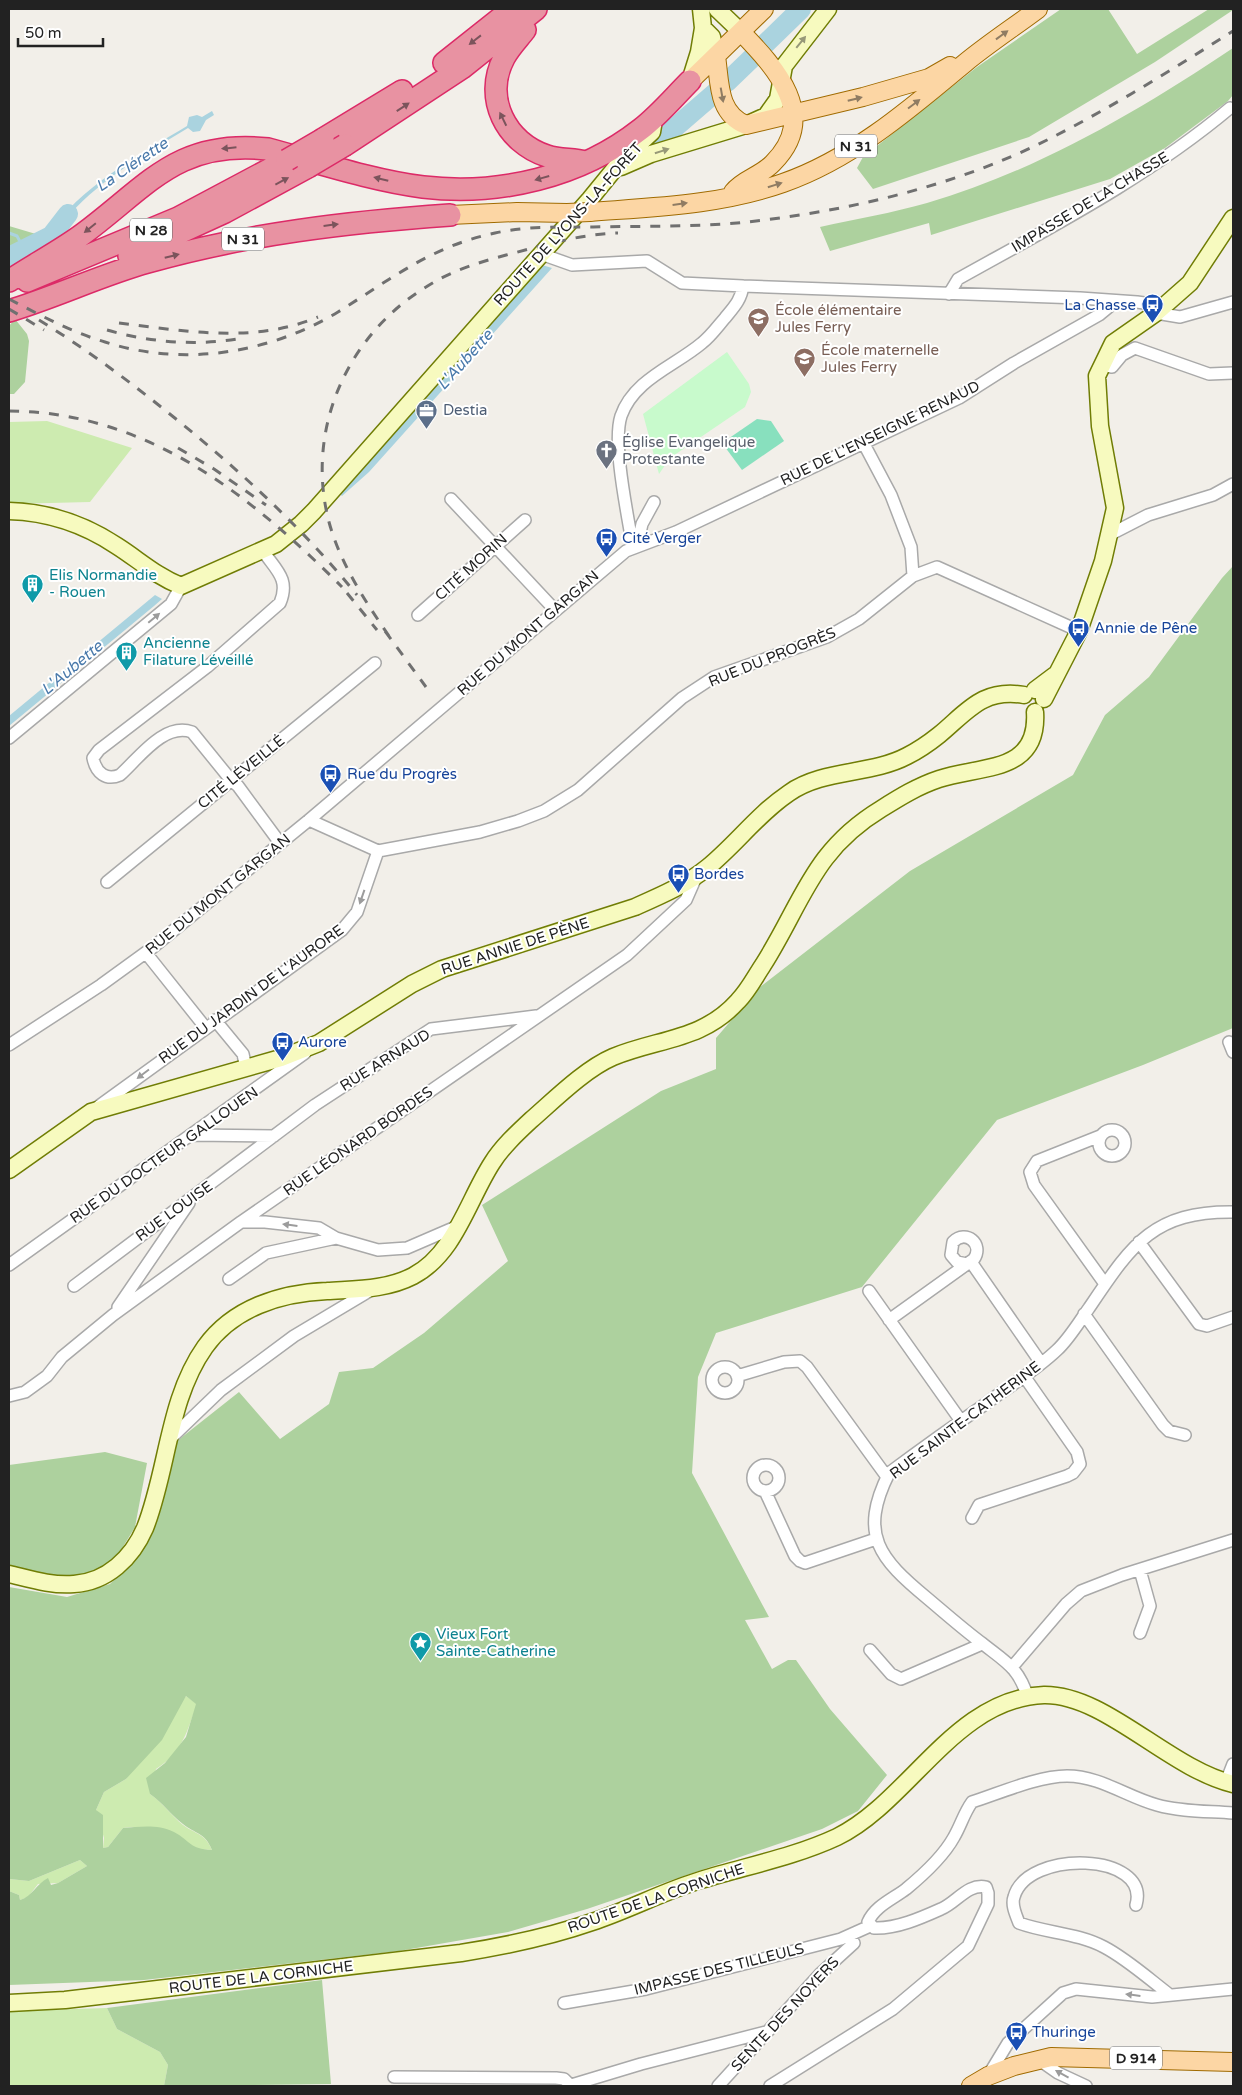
<svg xmlns="http://www.w3.org/2000/svg" width="1242" height="2095" font-family="'Varela Round',sans-serif">
	<style>
		.grass { fill: #cdebb0 }
		.forest { fill: #add19e; fill-rule: evenodd }
		.park { fill: #c8facc }
		.pitch { fill: #88e0be }
		.water { fill: #aad3df }
		.lines { fill: none; stroke-linecap: round; stroke-linejoin: round }
		.stream { stroke: #aad3df; stroke-width: 3 }
		.river { stroke: #aad3df; stroke-width: 20 }
		.street-casing { stroke: #a9a9a9; stroke-width: 14 }
		.secondary-casing { stroke: #707d05; stroke-width: 19 }
		.primary-casing { stroke: #a06b00; stroke-width: 20 }
		.highway-casing { stroke: #dc2a67; stroke-width: 24 }
		.street { stroke: #fff; stroke-width: 11 }
		.secondary { stroke: #f7fabf; stroke-width: 16 }
		.primary { stroke: #fcd6a4; stroke-width: 18 }
		.highway { stroke: #e892a2; stroke-width: 21 }
		.rail { stroke: #707070; stroke-width: 3; stroke-dasharray: 10 10; stroke-linecap: butt }
		.primary-bridge-casing { stroke: #a06b00; stroke-width: 20; stroke-linecap: butt }
		.highway-bridge-casing { stroke: #dc2a67; stroke-width: 24; stroke-linecap: butt }
		.primary-bridge { stroke: #fcd6a4; stroke-width: 18 }
		.highway-bridge { stroke: #e892a2; stroke-width: 21 }
		.oneway { fill: #8f7c63 }
		.oneway2 { fill: #7b545c }
		.oneway3 { fill: #979978 }
		.oneway4 { fill: #9c9c9c }
		.labels { text-anchor: middle; dominant-baseline: central; stroke-width: 4; stroke-linejoin: round; paint-order: stroke }
		.shield { fill: #fff; stroke: #646464; stroke-width: 1 }
		.shield-label { font-size: 14px; font-weight: bold; fill: #222 }
		.street-label { font-size: 15px; fill: #222; stroke: #fff }
		.transit-label { font-size: 15px; fill: #164399; stroke: #fff; text-anchor: start }
		.education-label { font-size: 15px; fill: #785e54; stroke: #fff; text-anchor: start }
		.service-label { font-size: 15px; fill: #4e5e75; stroke: #fff; text-anchor: start }
		.worship-label { font-size: 15px; fill: #5b616d; stroke: #fff; text-anchor: start }
		.culture-label { font-size: 15px; fill: #0d838f; stroke: #fff; text-anchor: start }
		.water-label { font-size: 16px; font-style: italic; fill: #4a7aab; stroke: #fff }
	</style>
	<rect width="100%" height="100%" fill="#f2efe9"/>
	<!-- grass -->
	<path class="grass" d="M47 421 132 448 90 502 9 504V422Z
		M186 1696 197 1704C187 1731 183 1752 156 1769L150 1794C163 1803 171 1815 183 1825 195 1834 205 1833 212 1850L197 1849 132 1827 123 1828 108 1847 103 1848 104 1838 96 1810 104 1792 126 1779Z
		M80 1860 87 1866 58 1883 38 1884 28 1897 20 1900 19 1895 9 1891V1879L29 1881Z
		M107 2008 117 2029 160 2052 168 2065 164 2086H9V2011Z"/>
	<!-- forest -->
	<path class="forest" d="M1061 9H1108L1137 54 1209 9 1233 10 1155 62 1029 137 873 189 857 168 863 157 977 67Z
		M1233 48V95L1228 101 1165 148 1110 179 931 235 929 223 830 251 820 227C856 219 892 213 927 203 1037 171 1139 111 1233 48Z
		M9 226 56 240 9 265Z
		M15 319 27 334 29 341 25 382 14 394H9V326Z
		M1233 566V1028L1143 1065 997 1120 862 1287 716 1333 698 1377 692 1473 769 1617 745 1620 772 1669 788 1660H796L830 1709 887 1775 858 1811 822 1829 587 1909 508 1932 399 1951 144 1980 9 1985V1891L19 1895 20 1900C33 1896 36 1884 48 1878L51 1885 58 1883 87 1866 80 1860 29 1881 9 1879V1587L67 1597 110 1584 141 1553 158 1517 161 1486 177 1441 239 1392 280 1439 329 1404 339 1372 373 1368 424 1333 508 1261 482 1205 661 1091 716 1069V1038L760 987 910 871 1073 775 1105 715 1149 677 1222 578ZM186 1696 196 1704 186 1737 165 1763 146 1778 150 1794C163 1803 171 1815 183 1824 195 1834 205 1832 212 1850 189 1849 191 1841 174 1832 157 1824 140 1827 123 1828L108 1847 103 1848V1815L96 1810 104 1792 126 1779 162 1740Z
		M105 1452 147 1463 135 1527 118 1555 93 1573 66 1579 9 1571V1465Z
		M322 1980 331 2084 164 2086 168 2065 160 2052 117 2029 107 2008Z"/>
	<!-- park -->
	<path class="park" d="M727 352 749 384 751 392 745 407 670 458 659 474 643 414Z"/>
	<!-- pitch -->
	<path class="pitch" d="M757 419 771 421 784 441 742 470 722 443Z"/>
	<!-- water -->
	<path class="water" d="M212 111 214 115 206 120 200 131 193 132 188 128C146 153 103 178 70 214 64 221 56 227 54 236L49 235C76 189 142 153 187 126L189 117 197 115 202 117Z
		M542 265 552 268 369 472 342 496 339 493Z
		M155 595 162 599 154 606 9 726V716Z"/>
	<g class="lines">
		<!-- stream -->
		<path class="stream" d="M9 233 17 236 25 251"/>
		<!-- river -->
		<path class="river" d="M765 44 801 9
			M727 82 754 56
			M661 143 672 130 716 92
			M9 257 51 236 68 214"/>
		<defs>
			<path id="street" d="M541 254 572 265 647 261 682 283 743 286C741 300 734 307 725 318 718 326 711 336 702 343 675 366 634 379 621 416 612 444 628 516 633 548
				M743 286 1080 298 1137 302 1165 306
				M949 294 958 279C1051 227 1148 177 1230 108
				M1156 313 1180 317 1233 302
				M1101 365 1112 367 1122 355 1135 348 1209 374 1233 373
				M864 444 891 495 911 547 913 576
				M451 499 555 610
				M1109 535 1148 515 1213 495 1233 484
				M637 546 642 524 654 502
				M263 551C276 570 290 579 280 603L207 667 99 750 93 758C96 773 106 781 120 775 139 758 164 722 192 732L231 780 238 786 280 843
				M418 615 525 520
				M9 738 171 604 181 586
				M309 820 378 851 480 832 518 821 544 811 578 790 682 698 714 677 827 637 859 619 913 576 937 567 1079 631
				M107 882 375 663
				M146 953 205 1027
				M215 1020 243 1054 246 1068
				M1229 1042 1233 1052
				M9 1045 101 985 152 948 309 820 626 551 676 532 959 398 1014 363 1099 315 1116 301
				M99 1106 342 930 357 912 378 851
				M1099 1143a13 13 0 1 1 26 0a13 13 0 1 1-26 0Z
				M192 1135 274 1136
				M1100 1136 1037 1161 1030 1172 1034 1185 1105 1284
				M241 1222H265L319 1228 336 1238
				M1139 1242 1199 1324 1207 1326 1233 1317
				M971 1262 1041 1363
				M9 1265 305 1053
				M229 1279 266 1253 336 1238 378 1250 407 1248 458 1226
				M74 1286 315 1105 431 1029 536 1016
				M869 1291 961 1421
				M118 1307 189 1203
				M1084 1314 1163 1425 1169 1431 1185 1435
				M889 1320 974 1259C984 1244 966 1229 953 1242L951 1255 957 1262 967 1264
				M712 1380a13 13 0 1 1 26 0a13 13 0 1 1-26 0Z
				M737 1376 784 1362 800 1361 807 1367 887 1477
				M9 1396 25 1392 47 1376 62 1357 113 1315 241 1222 627 955 686 900 697 875
				M170 1439 221 1390 294 1336 371 1290
				M753 1478a13 13 0 1 1 26 0a13 13 0 1 1-26 0Z
				M765 1491 795 1556 800 1561 805 1563 876 1539
				M972 1518 979 1505 1067 1476 1073 1473 1080 1464 1077 1452 1024 1376
				M1140 1570 1150 1606 1140 1633
				M870 1650 891 1674 901 1679 982 1644
				M1013 1666 1066 1604 1081 1591 1122 1575 1233 1540
				M1028 1698C1019 1668 1006 1662 983 1644 964 1630 946 1614 927 1598 880 1559 858 1535 889 1473 920 1450 952 1427 984 1405 1008 1387 1035 1371 1057 1350 1069 1339 1079 1322 1089 1308 1131 1246 1152 1211 1233 1212
				M1226 1782 1233 1764
				M1136 1905C1151 1852 1027 1849 1014 1897 1011 1905 1016 1915 1019 1923 1046 1933 1078 1933 1104 1947 1127 1959 1149 1979 1170 1995
				M564 2003 646 1989 841 1939 870 1926
				M1038 2059 1058 2073 1086 2086
				M988 2076 1008 2043 1063 1993 1076 1989 1152 1997 1233 1989
				M394 2077 556 2078 564 2079 571 2086
				M568 2086 641 2064 766 2032
				M718 2086 820 1974 854 1943
				M770 2086 893 2009 968 1946 988 1904V1893L986 1887C968 1883 956 1903 941 1909 921 1918 896 1929 874 1928L868 1922C875 1906 893 1899 906 1889 923 1875 943 1857 954 1837 961 1825 964 1813 972 1802 1000 1793 1038 1776 1067 1776 1100 1776 1127 1797 1157 1805 1182 1812 1208 1811 1233 1813"/>
			<path id="secondary" d="M717 9 741 32
				M703 28 712 37 716 56
				M690 81 699 52 703 28 701 9
				M621 167 651 154 746 125 766 116 778 99 784 66 828 9
				M9 511C48 512 84 524 117 546 139 560 156 576 181 586L276 544 301 524 314 511 590 199 621 161 652 132 653 126
				M1035 690 1055 675
				M1044 699 1079 631 1103 561 1115 508 1100 426 1097 376 1113 343 1156 313 1190 283 1233 218
				M9 1170 91 1112 281 1058 319 1043 412 984 442 969 635 907C660 896 686 885 708 867 736 844 758 814 789 793 823 769 871 775 907 756 919 750 929 743 939 735 967 712 982 688 1024 695
				M9 1574C30 1579 52 1586 74 1584 107 1582 132 1558 145 1528 168 1470 168 1399 205 1347 233 1308 280 1293 327 1291 356 1289 386 1290 413 1276 455 1254 468 1200 492 1163 502 1147 517 1133 531 1120 554 1100 585 1069 613 1057 659 1038 702 1041 738 1001 748 991 755 977 763 965 803 902 812 851 881 809 900 797 918 786 939 779 980 765 1039 774 1035 712
				M9 2003 65 2000 461 1953C505 1946 549 1937 592 1922 629 1910 664 1891 701 1880 746 1866 794 1857 837 1837 909 1802 955 1698 1044 1695 1105 1694 1168 1768 1233 1784"/>
			<path id="primary" d="M716 56C720 82 717 113 746 125L863 97 929 78 950 66
				M690 81 764 9
				M733 192C743 179 761 176 773 163 820 116 776 68 741 32
				M590 212C655 207 721 205 783 183 852 159 910 109 965 63 988 44 1014 27 1038 9
				M450 215 517 212 567 213
				M971 2086 988 2076 1014 2066 1051 2057 1233 2062"/>
			<path id="highway" d="M525 30C518 39 509 48 504 58 483 98 506 143 547 156 559 160 573 159 585 162
				M444 63 512 9
				M323 139 402 91
				M345 145 462 68 536 9
				M129 256 225 212 308 167
				M9 281C33 265 60 251 83 234 148 186 177 139 268 149 316 162 374 181 423 187 499 196 580 177 641 129 659 115 674 97 690 81
				M27 281 178 218 287 160
				M9 311C56 297 101 275 148 262 247 234 348 222 450 215"/>
		</defs>
		<!-- street casing -->
		<use href="#street" class="street-casing"/>
		<!-- secondary casing -->
		<use href="#secondary" class="secondary-casing"/>
		<!-- primary casing -->
		<use href="#primary" class="primary-casing"/>
		<!-- highway casing -->
		<use href="#highway" class="highway-casing"/>
		<!-- street -->
		<use href="#street" class="street"/>
		<!-- secondary -->
		<use href="#secondary" class="secondary"/>
		<!-- primary -->
		<use href="#primary" class="primary"/>
		<!-- highway -->
		<use href="#highway" class="highway"/>
		<!-- rail -->
		<path class="rail" d="M9 299C40 315 71 332 105 342 183 367 268 354 338 312 391 279 432 246 495 233 527 226 560 227 593 227 641 226 689 227 737 223 840 213 954 187 1047 140 1111 108 1173 69 1233 31
			M9 309 44 330
			M39 320C83 347 125 378 166 411 235 466 301 526 357 595
			M119 323C185 331 254 344 318 317
			M107 330C148 342 195 346 237 339
			M9 411C147 412 249 494 342 587
			M178 448 214 469 266 505
			M347 593 377 630
			M385 631 426 687
			M389 636C365 601 340 563 329 522 305 431 346 336 426 287 452 270 483 261 514 253 548 244 582 234 618 233"/>
		<defs>
			<path id="primary-bridge" d="M567 213 590 212"/>
			<path id="highway-bridge" d="M287 160 323 139
				M308 167 345 145"/>
		</defs>
		<!-- primary-bridge casing -->
		<use href="#primary-bridge" class="primary-bridge-casing"/>
		<!-- highway-bridge casing -->
		<use href="#highway-bridge" class="highway-bridge-casing"/>
		<!-- primary-bridge -->
		<use href="#primary-bridge" class="primary-bridge"/>
		<!-- highway-bridge -->
		<use href="#highway-bridge" class="highway-bridge"/>
	</g>
	<!-- one-way arrows -->
	<defs><path id="oneway-solid" d="M-6-.8H1V-3.2L6.5 0L1 3.2V.8H-6Z" transform="scale(1.25)"/></defs>
	<g class="oneway">
		<use href="#oneway-solid" transform="translate(1002 35) rotate(-36)"/>
		<use href="#oneway-solid" transform="translate(722 95) rotate(80)"/>
		<use href="#oneway-solid" transform="translate(855 99) rotate(-14)"/>
		<use href="#oneway-solid" transform="translate(914 104) rotate(-37)"/>
		<use href="#oneway-solid" transform="translate(775 185) rotate(-17)"/>
		<use href="#oneway-solid" transform="translate(680 204) rotate(-8)"/>
	</g>
	<g class="oneway2">
		<use href="#oneway-solid" transform="translate(475 40) rotate(142)"/>
		<use href="#oneway-solid" transform="translate(403 107) rotate(-33)"/>
		<use href="#oneway-solid" transform="translate(503 119) rotate(-116)"/>
		<use href="#oneway-solid" transform="translate(229 148) rotate(174)"/>
		<use href="#oneway-solid" transform="translate(542 178) rotate(164)"/>
		<use href="#oneway-solid" transform="translate(381 179) rotate(-166)"/>
		<use href="#oneway-solid" transform="translate(282 181) rotate(-28)"/>
		<use href="#oneway-solid" transform="translate(331 225) rotate(-7)"/>
		<use href="#oneway-solid" transform="translate(90 228) rotate(141)"/>
		<use href="#oneway-solid" transform="translate(172 256) rotate(-14)"/>
	</g>
	<g class="oneway3">
		<use href="#oneway-solid" transform="translate(801 42) rotate(-51)"/>
		<use href="#oneway-solid" transform="translate(662 151) rotate(-18)"/>
	</g>
	<g class="oneway4">
		<use href="#oneway-solid" transform="translate(154 618) rotate(-40)"/>
		<use href="#oneway-solid" transform="translate(362 897) rotate(109)"/>
		<use href="#oneway-solid" transform="translate(143 1074) rotate(143)"/>
		<use href="#oneway-solid" transform="translate(290 1225) rotate(-173)"/>
		<use href="#oneway-solid" transform="translate(1133 1995) rotate(-173)"/>
		<use href="#oneway-solid" transform="translate(1062 2074) rotate(-151)"/>
	</g>
	<!-- icons -->
	<defs>
		<symbol id="bus-pin" viewBox="-11 -11 22 30"><path d="M0 17L-7.5 6A9.5 9.5 0 1 1 7.5 6Z" fill="#1a4fb4" stroke="#fff"/><path d="M-5-6H5V4H4V6H2V4H-2V6H-4V4H-5ZM-3.5-4V0h7V-4ZM-3.5 1.2v1.5H-2V1.2ZM2 1.2v1.5H3.5V1.2Z" fill="#fff"/></symbol>
		<symbol id="school-pin" viewBox="-11 -11 22 30"><path d="M0 17L-7.5 6A9.5 9.5 0 1 1 7.5 6Z" fill="#8d6e63" stroke="#fff"/><path d="M0-5L7-2L0 1L-7-2ZM-4 1L0 2.5L4 1V4Q0 6-4 4Z" fill="#fff"/></symbol>
		<symbol id="office-pin" viewBox="-11 -11 22 30"><path d="M0 17L-7.5 6A9.5 9.5 0 1 1 7.5 6Z" fill="#5c6f8a" stroke="#fff"/><path d="M-6-3h4V-5.5h4V-3h4V5H-6ZM-1-4.5V-3h2v-1.5ZM-6 0V1H6V0Z" fill="#fff"/></symbol>
		<symbol id="church-pin" viewBox="-11 -11 22 30"><path d="M0 17L-7.5 6A9.5 9.5 0 1 1 7.5 6Z" fill="#6b7280" stroke="#fff"/><path d="M-1.2-6h2.4v3.5h3.3v2.4h-3.3V6h-2.4V-.1h-3.3v-2.4h3.3Z" fill="#fff"/></symbol>
		<symbol id="building-pin" viewBox="-11 -11 22 30"><path d="M0 17L-7.5 6A9.5 9.5 0 1 1 7.5 6Z" fill="#0f9aa8" stroke="#fff"/><path d="M-4-6H4V6H1V3H-1V6H-4ZM-2.5-4.3h1.7v1.8h-1.7ZM.8-4.3h1.7v1.8H.8ZM-2.5-1h1.7V.8h-1.7ZM.8-1h1.7V.8H.8Z" fill="#fff"/></symbol>
		<symbol id="sight-pin" viewBox="-11 -11 22 30"><path d="M0 17L-7.5 6A9.5 9.5 0 1 1 7.5 6Z" fill="#0f9aa8" stroke="#fff"/><path d="M0-6L1.8-2.2L6-1.7L2.9 1.2L3.7 5.4L0 3.3L-3.7 5.4L-2.9 1.2L-6-1.7L-1.8-2.2Z" fill="#fff"/></symbol>
	</defs>
	<g fill-rule="evenodd">
		<use href="#bus-pin" x="1140" y="292" width="25" height="34"/>
		<use href="#school-pin" x="746" y="306" width="25" height="34"/>
		<use href="#school-pin" x="792" y="346" width="25" height="34"/>
		<use href="#office-pin" x="414" y="398" width="25" height="34"/>
		<use href="#church-pin" x="594" y="438" width="25" height="34"/>
		<use href="#bus-pin" x="594" y="526" width="25" height="34"/>
		<use href="#building-pin" x="20" y="572" width="25" height="34"/>
		<use href="#bus-pin" x="1066" y="616" width="25" height="34"/>
		<use href="#building-pin" x="114" y="640" width="25" height="34"/>
		<use href="#bus-pin" x="318" y="762" width="25" height="34"/>
		<use href="#bus-pin" x="666" y="862" width="25" height="34"/>
		<use href="#bus-pin" x="270" y="1030" width="25" height="34"/>
		<use href="#sight-pin" x="408" y="1630" width="25" height="34"/>
		<use href="#bus-pin" x="1004" y="2020" width="25" height="34"/>
	</g>
	<g class="labels">
		<!-- shield labels -->
		<g class="shield">
			<rect x="835" y="134.5" width="42" height="23" rx="4"/>
			<rect x="130" y="218.5" width="42" height="23" rx="4"/>
			<rect x="222" y="227.5" width="42" height="23" rx="4"/>
			<rect x="1110" y="2046.5" width="52" height="23" rx="4"/>
		</g>
		<g class="shield-label">
			<text x="856" y="146">N 31</text>
			<text x="151" y="230">N 28</text>
			<text x="243" y="239">N 31</text>
			<text x="1136" y="2058">D 914</text>
		</g>
		<!-- street labels -->
		<g class="street-label">
			<text transform="translate(1090 202) rotate(-31)">IMPASSE DE LA CHASSE</text>
			<text transform="translate(568 224) rotate(-48)">ROUTE DE LYONS-LA-FORÊT</text>
			<text transform="translate(880 433) rotate(-26)">RUE DE L'ENSEIGNE RENAUD</text>
			<text transform="translate(471 567) rotate(-42)">CITÉ MORIN</text>
			<text transform="translate(528 633) rotate(-41)">RUE DU MONT GARGAN</text>
			<text transform="translate(772 657) rotate(-22)">RUE DU PROGRÈS</text>
			<text transform="translate(241 772) rotate(-39)">CITÉ LÉVEILLÉ</text>
			<text transform="translate(218 894) rotate(-39)">RUE DU MONT GARGAN</text>
			<text transform="translate(515 946) rotate(-18)">RUE ANNIE DE PÈNE</text>
			<text transform="translate(251 994) rotate(-36)">RUE DU JARDIN DE L'AURORE</text>
			<text transform="translate(385 1060) rotate(-32)">RUE ARNAUD</text>
			<text transform="translate(358 1141) rotate(-35)">RUE LÉONARD BORDES</text>
			<text transform="translate(164 1155) rotate(-35)">RUE DU DOCTEUR GALLOUEN</text>
			<text transform="translate(174 1211) rotate(-36)">RUE LOUISE</text>
			<text transform="translate(965 1420) rotate(-37)">RUE SAINTE-CATHERINE</text>
			<text transform="translate(656 1898) rotate(-19)">ROUTE DE LA CORNICHE</text>
			<text transform="translate(719 1969) rotate(-14)">IMPASSE DES TILLEULS</text>
			<text transform="translate(261 1977) rotate(-7)">ROUTE DE LA CORNICHE</text>
			<text transform="translate(785 2014) rotate(-47)">SENTE DES NOYERS</text>
		</g>
		<!-- transit labels -->
		<g class="transit-label">
			<text x="1136" y="305" text-anchor="end">La Chasse</text>
			<text x="622" y="538">Cité Verger</text>
			<text x="1094" y="628">Annie de Pêne</text>
			<text x="347" y="774">Rue du Progrès</text>
			<text x="694" y="874">Bordes</text>
			<text x="298" y="1042">Aurore</text>
			<text x="1032" y="2032">Thuringe</text>
		</g>
		<!-- education labels -->
		<g class="education-label">
			<text x="775" y="310">École élémentaire<tspan x="775" dy="17">Jules Ferry</tspan></text>
			<text x="821" y="350">École maternelle<tspan x="821" dy="17">Jules Ferry</tspan></text>
		</g>
		<!-- service labels -->
		<g class="service-label">
			<text x="443" y="410">Destia</text>
		</g>
		<!-- worship labels -->
		<g class="worship-label">
			<text x="622" y="442">Église Evangelique<tspan x="622" dy="17">Protestante</tspan></text>
		</g>
		<!-- culture labels -->
		<g class="culture-label">
			<text x="49" y="575">Elis Normandie<tspan x="49" dy="17">- Rouen</tspan></text>
			<text x="143" y="643">Ancienne<tspan x="143" dy="17">Filature Léveillé</tspan></text>
			<text x="436" y="1634">Vieux Fort<tspan x="436" dy="17">Sainte-Catherine</tspan></text>
		</g>
		<!-- water labels -->
		<g class="water-label">
			<text transform="translate(132 165) rotate(-34)">La Clérette</text>
			<text transform="translate(465 360) rotate(-48)">L'Aubette</text>
			<text transform="translate(72 668) rotate(-40)">L'Aubette</text>
		</g>
	</g>
	<!-- border -->
	<rect width="1242" height="2095" fill="none" stroke="#222222" stroke-width="20"/>
	<!-- scale -->
	<path d="M18 38v8h85v-8" fill="none" stroke="#222222" stroke-width="2.5"/>
	<text x="25" y="38" font-size="15" fill="#222222" stroke="#ffffff" stroke-width="4" paint-order="stroke">50 m</text>
</svg>
